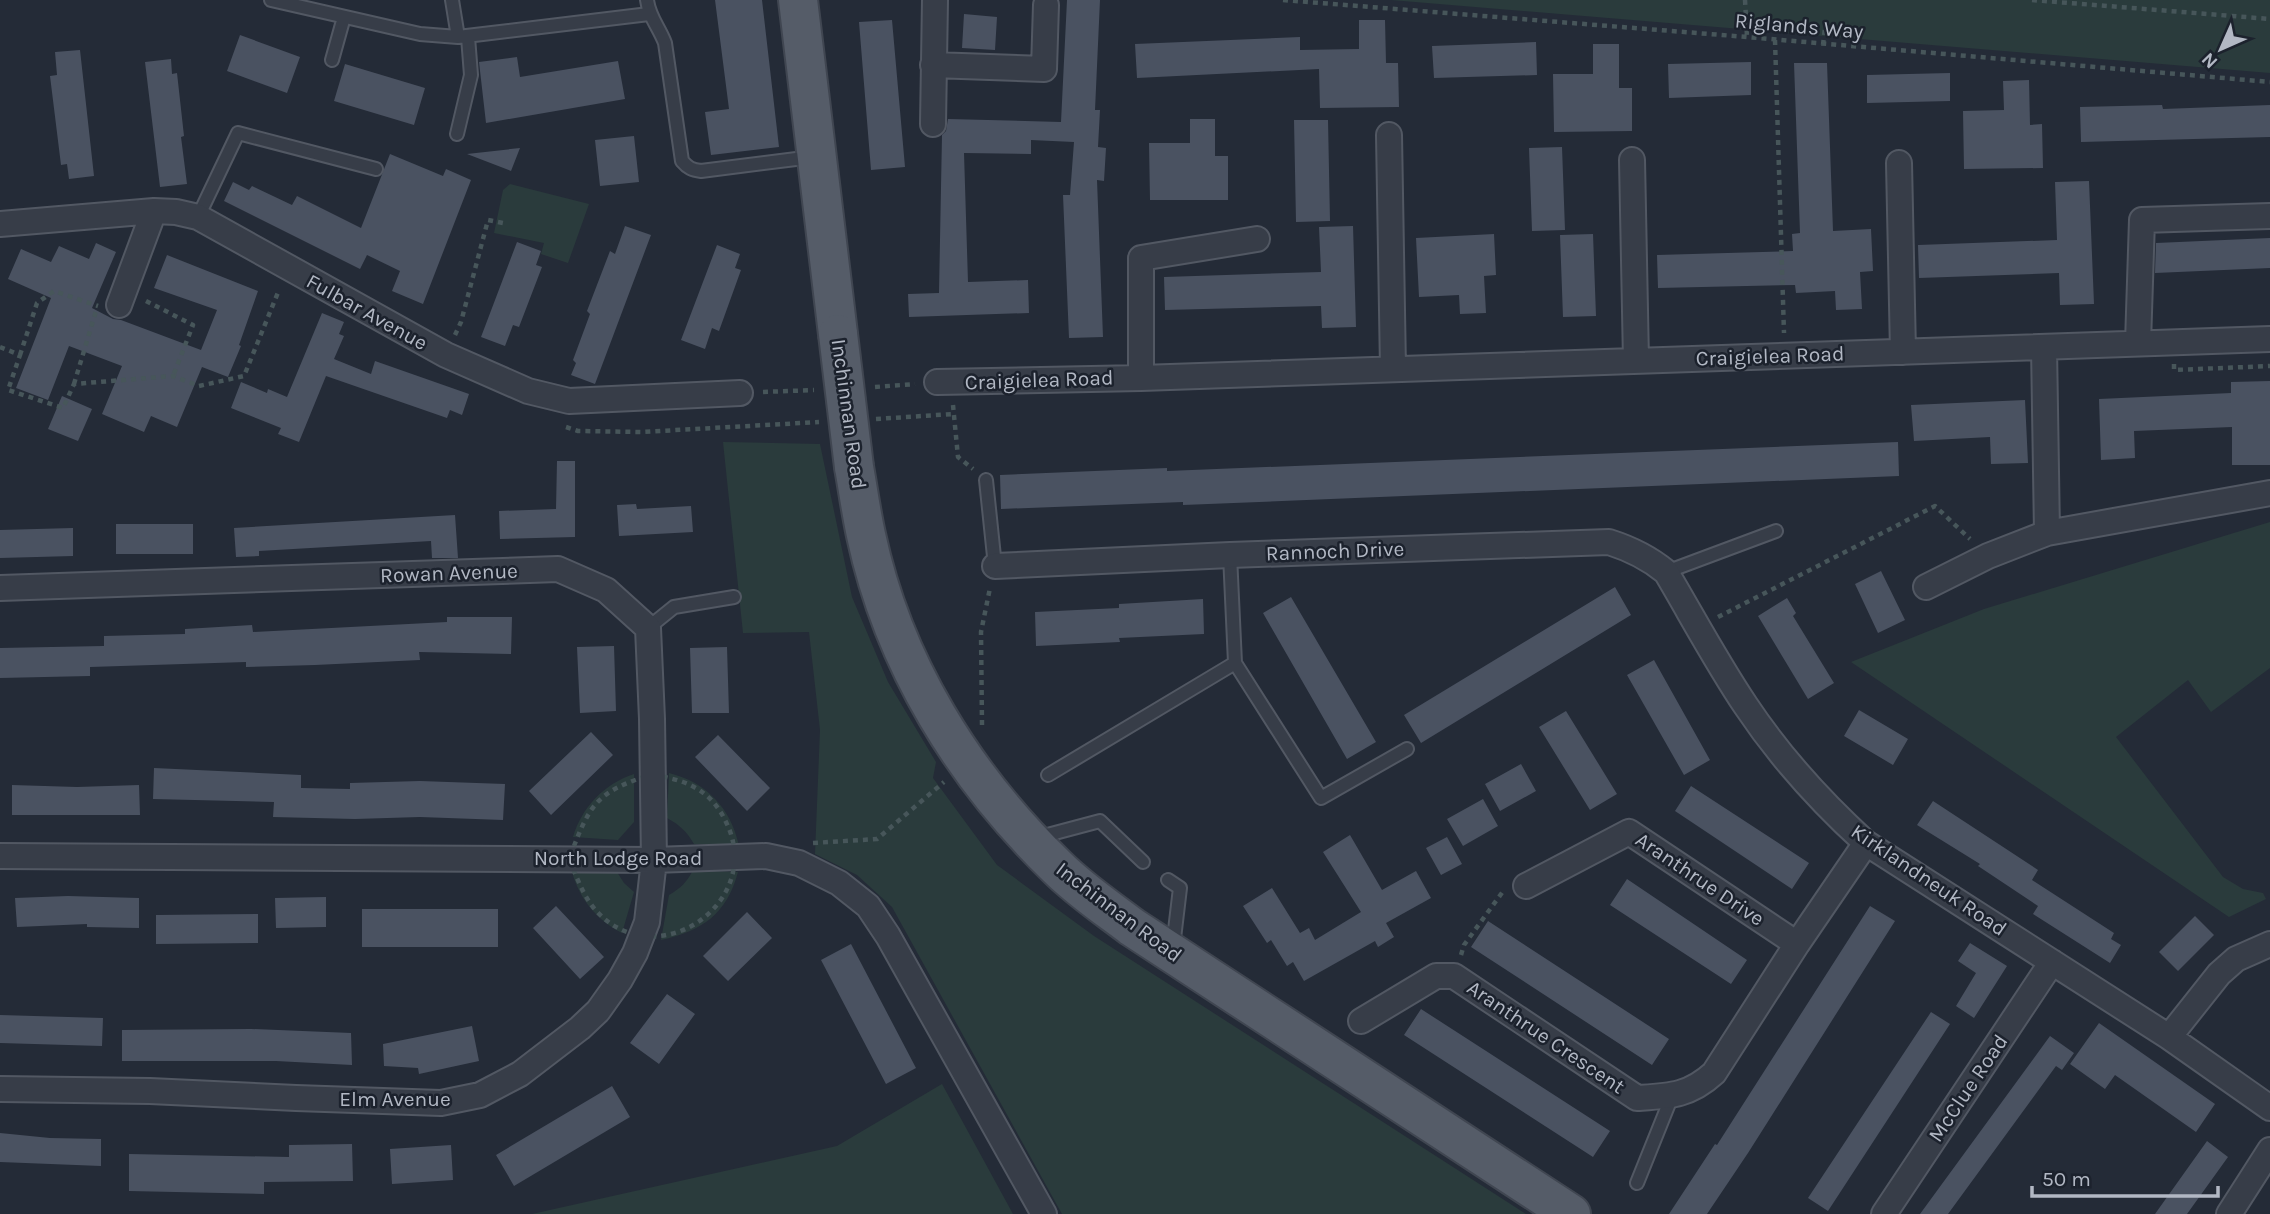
<svg xmlns="http://www.w3.org/2000/svg" width="2270" height="1214" font-family="Karla,sans-serif">
	<style>
		.green { fill: #2a3b3c }
		.building { fill: #4a5261 }
		.lines { fill: none; stroke-linecap: round; stroke-linejoin: round }
		.lane-casing { stroke: #525863; stroke-width: 16 }
		.street-casing { stroke: #525863; stroke-width: 28 }
		.primary-casing { stroke: #404651; stroke-width: 42 }
		.path { stroke: #47565a; stroke-width: 4.5; stroke-dasharray: 5 5; stroke-linecap: butt }
		.lane { stroke: #373d48; stroke-width: 12 }
		.street { stroke: #373d48; stroke-width: 24 }
		.primary { stroke: #555c68; stroke-width: 38 }
		.primary-bridge-casing { stroke: #404651; stroke-width: 42; stroke-linecap: butt }
		.primary-bridge { stroke: #555c68; stroke-width: 38 }
		.labels { text-anchor: middle; dominant-baseline: central; stroke-width: 5; stroke-linejoin: round; paint-order: stroke }
		.street-label { font-size: 21px; fill: #b2b8c4; stroke: #1c222d }
	</style>
	<rect width="100%" height="100%" fill="#242b37"/>
	<!-- green -->
	<path class="green" d="M1391 0H2270V73Z
		M510 184 589 204 568 263 541 254 544 243 494 233 503 190Z
		M723 442 820 444 852 597 888 682 936 762 933 778 997 865 1094 936 1526 1214H1062L892 907 857 875 815 854 820 730 809 632 743 633Z
		M2270 522V668L2211 712 2188 680 2116 737 2223 877 2243 889 2263 893 2266 899 2229 917 1851 662 1984 609Z
		M669 773C706 782 731 808 739 846L694 844C687 832 680 825 667 818Z
		M634 774V822L618 840 573 837C582 807 604 784 634 774Z
		M693 870 738 872C727 914 702 931 661 940L669 895C681 888 687 882 693 870Z
		M572 872H617L624 883 634 892 622 933C597 920 580 900 572 872Z
		M942 1084 1013 1214H532L837 1146Z"/>
	<!-- building -->
	<path class="building" d="M715 0H762L779 147 711 155 705 112 729 109Z
		M1067 0H1100L1095 110H1100L1098 147 1106 148 1104 181 1097 180 1103 337 1069 338 1063 195H1070L1074 142 1031 140V154L964 153 968 282 1028 280 1029 313 909 317 908 294 939 293 942 135 946 131 948 119 1061 122Z
		M964 14 997 17 995 50 962 48Z
		M892 20 905 167 871 170 859 22Z
		M1359 20H1385L1386 63H1398L1399 107 1320 108 1319 69 1137 78 1135 44 1300 37V50L1359 49Z
		M240 35 300 57 287 93 227 71Z
		M1536 42 1537 75 1434 78 1432 46Z
		M1593 44H1619V88H1632V131L1554 132 1553 74H1593Z
		M80 50 94 176 69 179 67 164 61 165 50 76 57 75 55 52Z
		M517 57 520 77 618 61 625 99 486 123 479 62Z
		M171 59 172 74 177 73 184 136 181 137 187 184 160 187 145 62Z
		M1751 62V95L1669 98 1668 64Z
		M1794 63H1827L1833 231 1871 229 1873 271 1860 272 1862 309 1836 310 1835 291 1796 293 1795 285 1658 288 1657 255 1793 251 1792 234 1800 233Z
		M345 64 425 88 414 125 334 101Z
		M1950 73V101L1867 103V75Z
		M2029 80 2030 125 2042 124 2043 168 1964 169 1963 111 2004 110 2003 81Z
		M2162 105 2163 109 2270 105V137L2081 142 2080 107Z
		M1190 119H1215V156H1228V200H1150L1149 143H1190Z
		M1294 120H1328L1330 221 1296 222Z
		M634 136 639 182 600 186 595 140Z
		M1562 147 1565 230 1532 231 1529 148Z
		M520 148 511 171 467 154Z
		M390 154 443 176 446 169 471 180 423 304 392 291 400 271 367 255 360 269 224 201 233 182 249 190 252 186 292 205 297 196 361 228Z
		M2089 181 2094 304 2060 305 2059 273 1919 278 1918 245 2057 240 2055 182Z
		M625 226 651 235 595 384 571 375 576 363 573 360 590 314 587 311 610 251 615 254Z
		M1353 226 1356 327 1322 328 1321 306 1165 310 1164 277 1321 272 1319 227Z
		M1494 234 1496 275 1484 276 1486 313 1460 314 1459 295 1419 297 1416 238Z
		M1593 234 1596 316 1563 317 1560 235Z
		M2270 238V268L2155 273 2156 243Z
		M517 242 541 251 536 265 542 267 519 327 513 325 505 346 481 337Z
		M96 243 116 252 92 308 113 319 121 320 201 350 217 310 154 288 167 255 258 291 239 345 241 346 228 377 202 367 177 427 151 416 144 432 102 414 122 366 69 346 48 400 16 388 51 298 8 279 21 249 51 262 59 246 89 259Z
		M717 245 740 254 735 268 741 270 719 331 712 328 705 349 681 340Z
		M322 313 344 322 339 334 344 336 334 359 371 374 375 361 469 394 462 415 450 410 447 418 326 376 299 442 278 434 281 428 231 408 241 382 267 393 268 389 287 397Z
		M2270 381V465H2232V427L2134 431 2135 458 2101 460 2099 399 2231 393V382Z
		M62 396 92 409 78 441 48 429Z
		M2025 400 2028 463 1991 464 1990 437 1914 441 1911 405Z
		M1898 442 1899 476 1183 505V502L1001 509 1000 475 1167 468V471Z
		M557 461H575V537L500 539 499 511 556 509Z
		M636 504 637 509 691 506 693 532 619 536 617 505Z
		M455 515 458 558H432L431 541 259 551V556L236 557 234 528Z
		M116 524H193V554H116Z
		M73 528V556L0 558V530Z
		M1881 571 1905 620 1878 633 1855 584Z
		M1615 587 1631 615 1421 743 1404 715Z
		M1291 597 1376 742 1347 759 1263 613Z
		M1787 598 1796 613 1793 616 1834 683 1808 699 1758 616Z
		M1203 599 1204 634 1119 638 1120 642 1036 646 1035 612 1119 608V604Z
		M447 617H512L511 654 419 652 420 660 315 665 246 667V662L90 667V676L0 678V648L104 646V636L185 634V629L252 625 253 632 447 622Z
		M614 646 616 711 580 713 577 647Z
		M727 647 729 713H692L690 648Z
		M1654 660 1710 760 1684 775 1627 675Z
		M1859 710 1908 739 1893 765 1844 736Z
		M1566 711 1617 794 1590 810 1539 727Z
		M591 732 613 755 551 815 529 791Z
		M718 735 770 788 747 811 695 757Z
		M1521 764 1536 791 1500 811 1485 784Z
		M154 768 301 775V788L350 789V783L420 781 505 784 503 820 420 817 355 819 273 817 274 802 153 799Z
		M12 785 77 787 139 785 140 815H12Z
		M1691 786 1809 863 1792 889 1675 811Z
		M1483 799 1498 826 1463 846 1447 819Z
		M1933 801 2038 870 2032 880 2114 933 2111 939 2121 945 2110 963 2033 914 2038 906 1978 866 1980 864 1917 825Z
		M1350 835 1382 890 1416 871 1431 898 1386 923 1394 937 1378 947 1375 941 1304 981 1293 962 1287 966 1271 940 1267 943 1243 906 1272 888 1300 933 1309 928 1315 940 1361 912 1323 852Z
		M1447 837 1462 864 1441 875 1426 848Z
		M1627 879 1747 960 1731 984 1610 905Z
		M68 896 139 898V928L87 927V924L17 927 15 898Z
		M326 897V927L276 928 275 898Z
		M556 906 604 957 580 979 533 928Z
		M1870 906 1895 921 1748 1153 1707 1214H1669L1715 1144 1717 1145Z
		M362 909H498V947H362Z
		M747 912 772 938 728 981 703 956Z
		M258 914V943L156 944V915Z
		M2195 916 2214 935 2178 971 2159 952Z
		M1488 921 1669 1039 1652 1065 1471 947Z
		M1970 943 2007 966 1974 1018 1956 1006 1976 973 1958 961Z
		M851 944 916 1068 886 1084 821 960Z
		M667 994 695 1014 659 1064 630 1043Z
		M1421 1009 1610 1131 1593 1157 1404 1035Z
		M1931 1012 1950 1024 1828 1211 1808 1198Z
		M0 1015 103 1018 102 1046 0 1043Z
		M2099 1023 2215 1104 2196 1132 2115 1075 2105 1089 2070 1064Z
		M472 1026 479 1061 419 1074 418 1068 384 1066 383 1044Z
		M251 1029 351 1033 352 1065 276 1061H122V1030Z
		M2050 1036 2074 1053 2062 1070 2056 1066 1948 1214H1920Z
		M612 1086 630 1117 514 1186 496 1155Z
		M0 1133 50 1138 101 1139V1166L0 1162Z
		M2207 1141 2228 1157 2187 1214H2155Z
		M352 1144 353 1181 264 1182V1194L129 1191V1154L289 1157V1145Z
		M451 1145 453 1180 392 1184 390 1149Z"/>
	<g class="lines">
		<defs>
			<path id="lane" d="M271 0 420 34 458 37
				M452 0 458 37 649 14
				M647 0C649 17 659 27 665 43L682 161C688 168 692 170 701 171L812 157
				M332 60 344 17
				M457 134 471 75 468 37
				M198 217 238 133 376 169
				M986 480 995 566
				M1230 555 1235 663 1321 798 1407 749
				M1666 572 1776 531
				M648 628 674 607 734 597
				M1048 775 1235 663
				M1036 838 1100 821 1143 862
				M1168 880 1180 888 1173 947
				M1637 1183 1672 1096"/>
			<path id="street" d="M933 65 1044 69 1046 5
				M933 124 935 0
				M1389 135 1393 369
				M1632 160 1636 361
				M1899 163 1903 352
				M0 224 154 211 176 212 198 217 446 355 528 391 569 401 740 393
				M119 305 154 211
				M2138 343 2142 220 2270 216
				M2044 347 2047 533
				M1141 378V258L1257 239
				M937 382 1141 378 2270 339
				M995 566 1230 555 1609 542C1631 549 1648 557 1666 572 1692 616 1717 663 1746 706 1780 757 1821 802 1866 843L2169 1037 2270 1108
				M1926 587 1988 556 2047 533 2270 493
				M0 588 558 569 606 590 648 628 652 719 654 860 647 922 635 953 620 980 598 1011 580 1028 520 1074 480 1095 441 1103 296 1098 150 1091 0 1089
				M0 856 654 860 766 856 799 863 839 883 868 906 888 936 1044 1214
				M1526 886 1629 832 1797 944
				M1361 1021 1436 976H1454L1637 1098C1669 1096 1689 1096 1714 1073L1797 944 1866 843
				M2169 1037 2219 974 2236 959 2270 944
				M1884 1214 2052 962
				M2229 1214 2270 1150"/>
			<path id="primary" d="M798 0 838 334
				M854 467C858 489 861 512 866 535 893 663 964 777 1057 867 1080 890 1107 908 1132 927L1571 1214"/>
		</defs>
		<!-- lane casing -->
		<use href="#lane" class="lane-casing"/>
		<!-- street casing -->
		<use href="#street" class="street-casing"/>
		<!-- primary casing -->
		<use href="#primary" class="primary-casing"/>
		<!-- path -->
		<path class="path" d="M1283 0 1747 37 2270 82
			M1745 0 1747 37
			M2032 0 2270 19
			M1775 40 1784 333
			M1823 45 1826 19
			M146 301 193 325 173 376
			M455 335 461 322 488 220 503 223
			M0 347 20 355 8 390 63 408 74 384 173 376 199 386 244 376 279 290
			M20 355 37 303 54 291 98 306
			M2174 364V370L2270 366
			M74 384 96 311
			M875 387 915 384
			M763 392 814 390
			M953 405 958 457 973 469
			M876 419 953 414
			M566 427 578 431 642 432 819 422
			M1718 617 1935 506 1970 539
			M982 725 981 632 990 588
			M653 774C667 778 682 780 694 787 709 795 719 807 726 822 767 904 652 980 593 907 582 893 576 875 569 859 590 804 595 792 653 774Z
			M813 843 877 839 944 782
			M1461 955 1464 945 1504 890"/>
		<!-- lane -->
		<use href="#lane" class="lane"/>
		<!-- street -->
		<use href="#street" class="street"/>
		<!-- primary -->
		<use href="#primary" class="primary"/>
		<defs>
			<path id="primary-bridge" d="M838 334 854 467"/>
		</defs>
		<!-- primary-bridge casing -->
		<use href="#primary-bridge" class="primary-bridge-casing"/>
		<!-- primary-bridge -->
		<use href="#primary-bridge" class="primary-bridge"/>
	</g>
	<g class="labels">
		<!-- street labels -->
		<g class="street-label">
			<text transform="translate(1799 26) rotate(5)">Riglands Way</text>
			<text transform="translate(367 312) rotate(29)">Fulbar Avenue</text>
			<text transform="translate(1770 356) rotate(-2)">Craigielea Road</text>
			<text transform="translate(1039 380) rotate(-2)">Craigielea Road</text>
			<text transform="translate(849 414) rotate(82)">Inchinnan Road</text>
			<text transform="translate(1335 551) rotate(-2)">Rannoch Drive</text>
			<text transform="translate(449 573) rotate(-2)">Rowan Avenue</text>
			<text x="618" y="858">North Lodge Road</text>
			<text transform="translate(1700 879) rotate(34)">Aranthrue Drive</text>
			<text transform="translate(1929 880) rotate(34)">Kirklandneuk Road</text>
			<text transform="translate(1119 912) rotate(37)">Inchinnan Road</text>
			<text transform="translate(1546 1037) rotate(34)">Aranthrue Crescent</text>
			<text transform="translate(1968 1088) rotate(-56)">McClue Road</text>
			<text x="395" y="1099">Elm Avenue</text>
		</g>
	</g>
	<!-- north arrow -->
	<g transform="translate(2221 49) rotate(225)" stroke="#1c222d" stroke-width="5" paint-order="stroke">
	<path d="M0-5L12 26L0 18L-12 26Z" fill="#b2b8c4"/>
	<text y="-10" font-size="19" font-weight="bold" text-anchor="middle" fill="#b2b8c4">N</text>
	</g>
	<!-- scale -->
	<path d="M2032 1186v10h186v-10" fill="none" stroke="#b2b8c4" stroke-width="3.5"/>
	<text x="2042" y="1186" font-size="21" fill="#b2b8c4" stroke="#1c222d" stroke-width="5" paint-order="stroke">50 m</text>
</svg>
